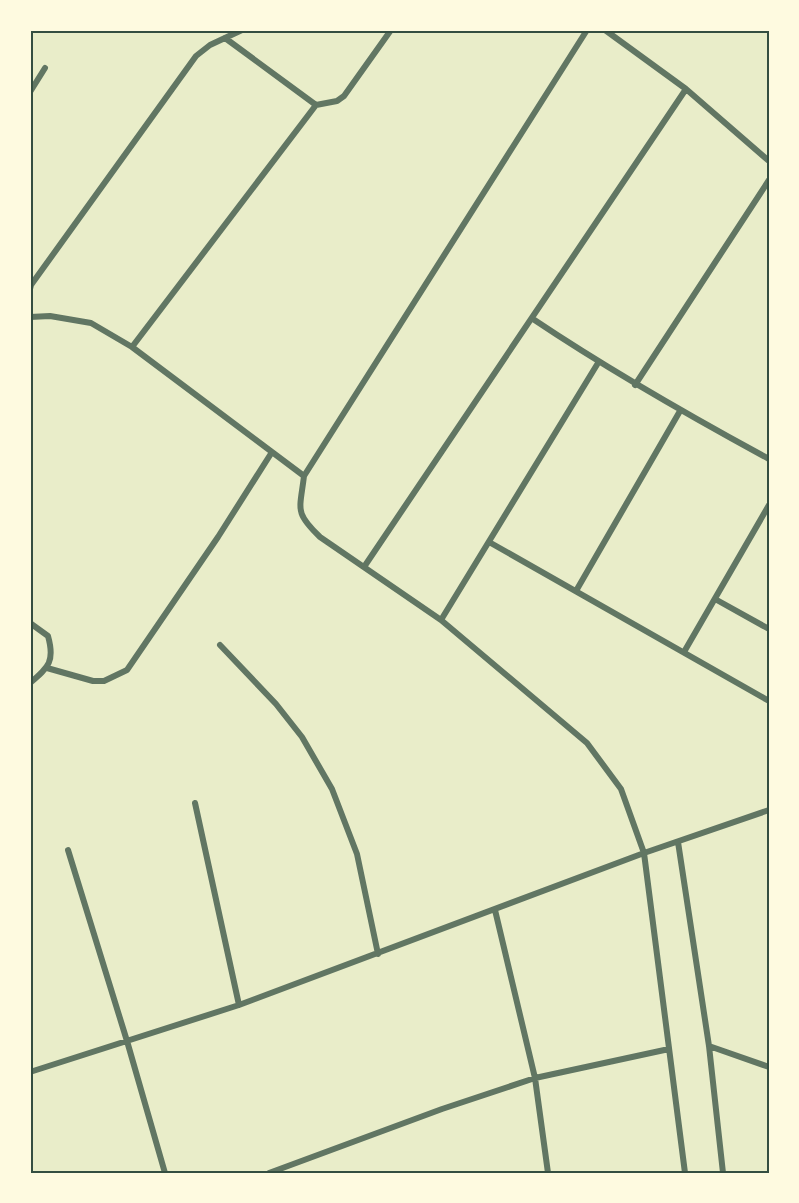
<svg xmlns="http://www.w3.org/2000/svg" width="799" height="1203" font-family="Georgia,serif">
	<style>
		.lines { fill: none; stroke-linecap: round; stroke-linejoin: round }
		.minor { stroke: #617663; stroke-width: 6 }
		.neatline { fill: none; stroke: #344e41; stroke-width: 2 }
	</style>
	<rect width="100%" height="100%" fill="#e9edc9"/>
	<g class="lines">
		<!-- minor -->
		<path class="minor" d="M605 30 686 89 769 161
			M225 38 316 105
			M30 92 45 68
			M30 289 31 285 196 56 210 45 242 30
			M30 317 50 316 91 323 132 347 304 476 587 30
			M533 319C609 370 688 415 769 459
			M132 347 316 105 337 101 344 96 391 30
			M635 385 769 180
			M304 476C300 510 294 512 320 537L441 620 587 743 621 789 644 853 685 1173
			M489 542 769 701
			M364 567 686 89
			M576 591 680 411
			M715 599 769 629
			M441 620 598 363
			M30 623 48 636C55 661 49 667 30 683
			M220 645 276 704 302 737 332 789 357 854 378 954
			M684 652 769 505
			M47 668 93 681H104L127 670 218 537 272 452
			M195 803 239 1005
			M678 842 709 1046 723 1173
			M68 850 127 1041 165 1173
			M495 910 535 1078 548 1173
			M709 1046 769 1067
			M30 1072 239 1005 644 853 769 810
			M269 1173 442 1109 535 1078 669 1049"/>
	</g>
	<!-- border -->
	<rect width="799" height="1203" fill="none" stroke="#fefae0" stroke-width="63"/>
	<rect x="32" y="32" width="736" height="1140" class="neatline"/>
</svg>
